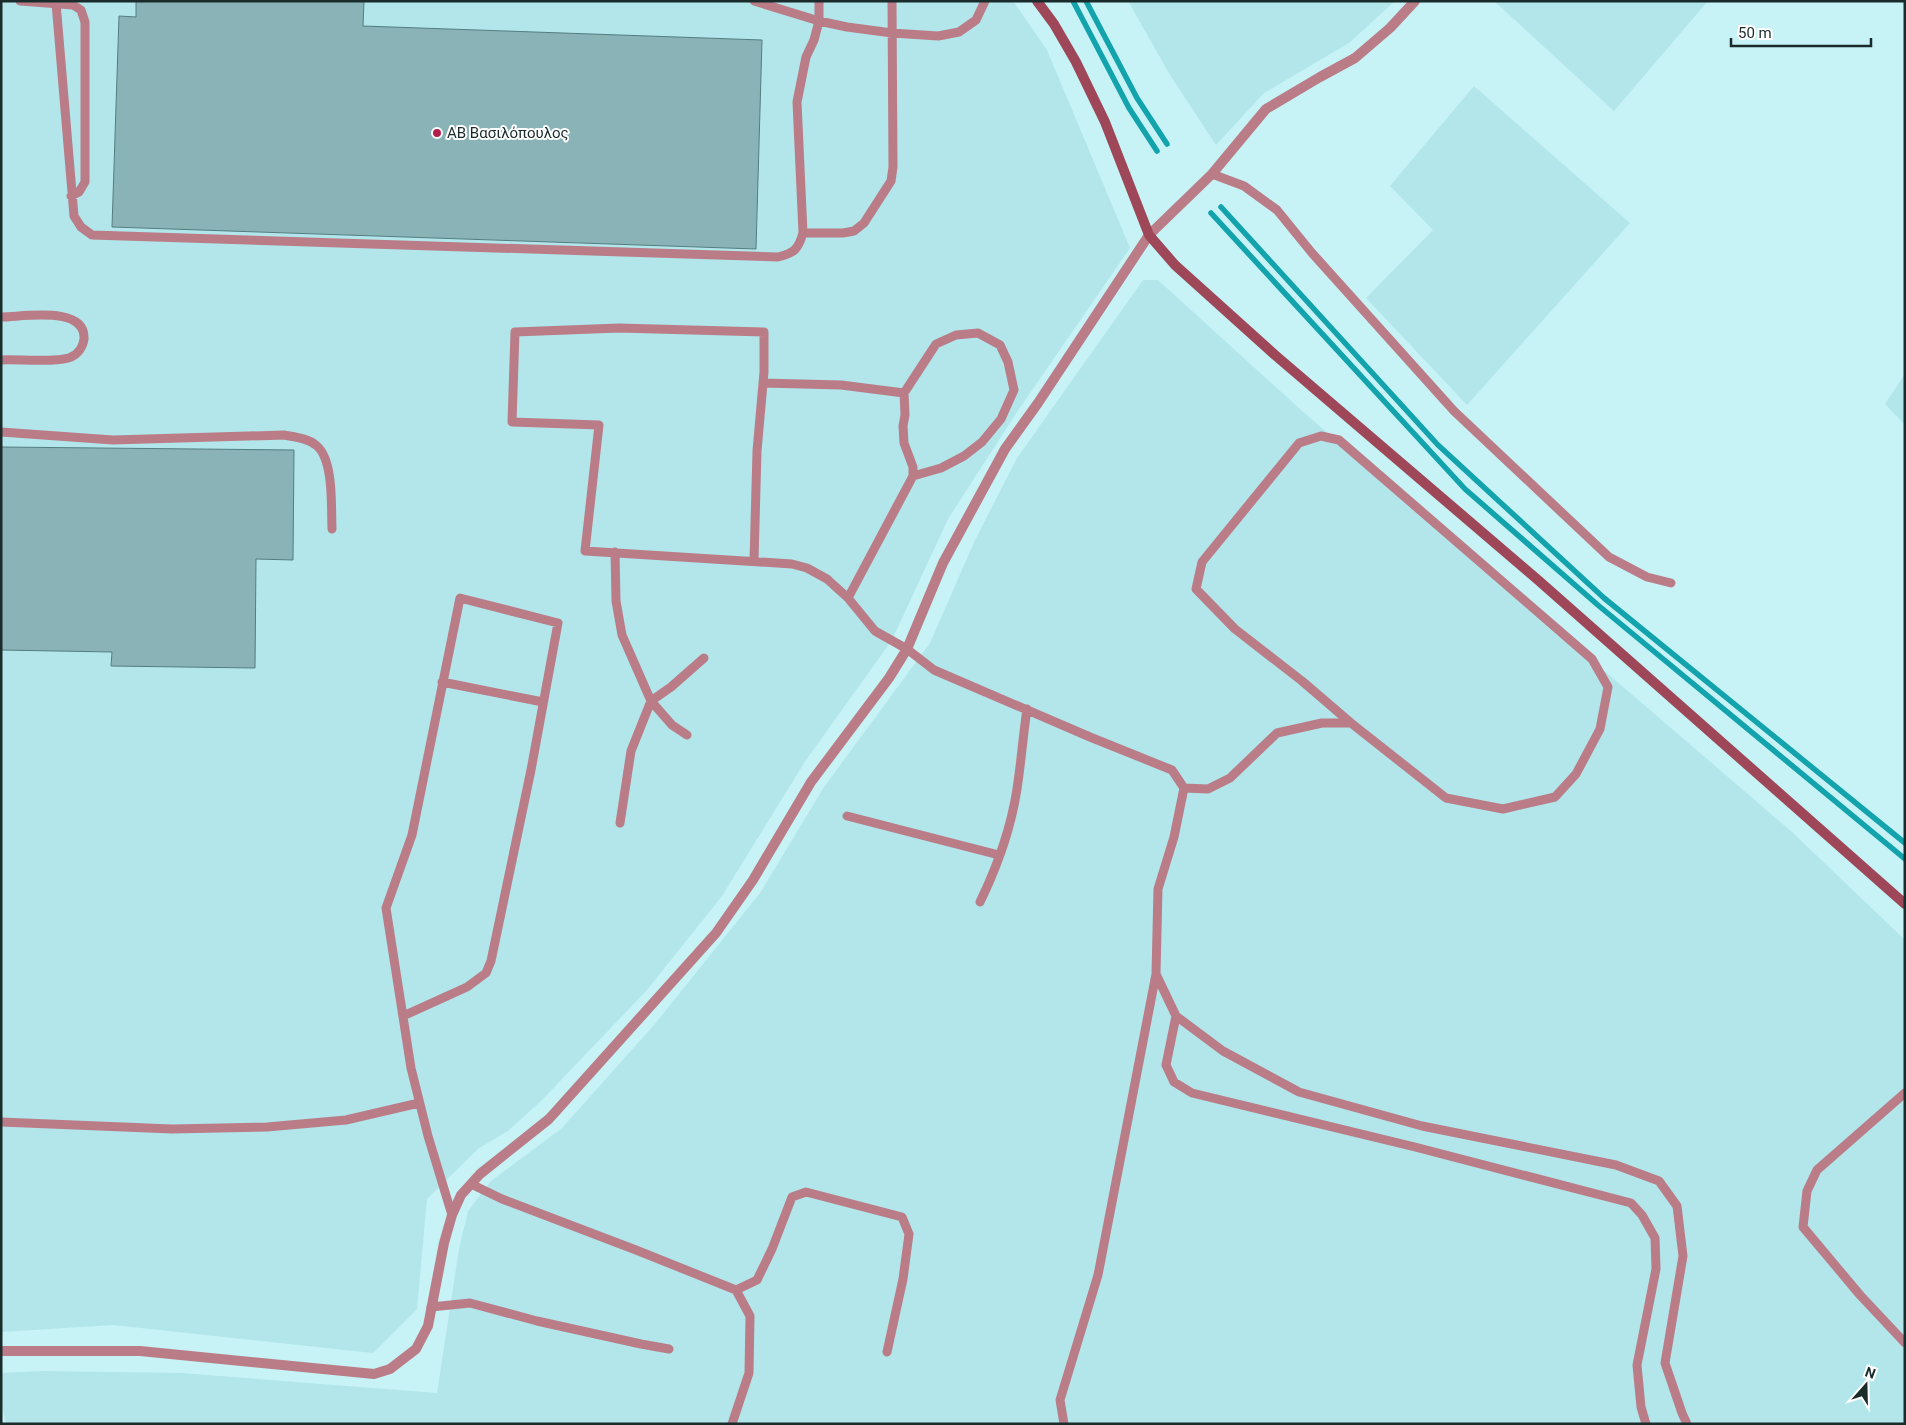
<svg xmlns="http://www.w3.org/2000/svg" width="1906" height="1425" font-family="Roboto,sans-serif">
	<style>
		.built { fill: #b2e6eb }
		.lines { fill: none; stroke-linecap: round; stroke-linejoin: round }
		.stream { stroke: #12a3ad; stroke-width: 5.5 }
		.building { fill: #89b3b7; stroke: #547d80 }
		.lane { stroke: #ba7d87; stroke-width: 9 }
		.street { stroke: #ba7d87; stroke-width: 10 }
		.secondary { stroke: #9d4758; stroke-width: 10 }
		.poi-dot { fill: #b1204d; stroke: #fff; stroke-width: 2 }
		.labels { text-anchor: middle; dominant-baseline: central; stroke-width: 4; stroke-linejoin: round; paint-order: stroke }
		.poi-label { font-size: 15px; fill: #1a2b2c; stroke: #fff; text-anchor: start }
	</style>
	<rect width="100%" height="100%" fill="#c7f3f6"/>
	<!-- built -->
	<path class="built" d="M1 1H1013L1047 50 1130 248 1017 412 948 519 892 640 806 760 722 896 647 990 542 1100 508 1131 479 1148 427 1199 417 1309 373 1353 113 1325 1 1332Z
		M1128 1H1395L1349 43 1264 93 1216 145 1170 75Z
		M1494 1H1708L1614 111Z
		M1474 86 1630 223 1467 405 1366 298 1433 230 1390 186Z
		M1143 280H1158L1301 410 1792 832 1905 940V1424H6L1 1401V1373L42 1371 182 1373 437 1393 459 1249 468 1211 491 1181 562 1128 654 1025 760 893 824 787 930 643 975 540 1017 458Z
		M1905 374V425L1885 404Z"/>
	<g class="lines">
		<!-- stream -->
		<path class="stream" d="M1073 1 1129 108 1157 151
			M1086 1 1137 98 1167 144
			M1221 207 1438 445 1604 598 1905 843
			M1211 213 1465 489 1599 606 1905 859"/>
	</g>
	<!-- building -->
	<path class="building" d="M136 1H364L363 26 762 40 756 249 112 227 119 16 136 17Z
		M1 447 294 450 293 560 256 559 255 668 111 666 112 652 1 650Z"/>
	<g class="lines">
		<!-- lane -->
		<path class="lane" d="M20 1 73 5 81 10 85 22V182L79 192 71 196
			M754 1 819 21 847 27 892 33 938 36 959 32 976 20 985 1
			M56 3 74 216 81 227 92 235 778 257C794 253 798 250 803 233L797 102 806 57 814 40 819 21V1
			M1212 174 1244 186 1277 210 1312 253 1454 411 1609 557 1647 577 1671 583
			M803 233H843L854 231 864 223 891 181 893 167 892 1
			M1 317C23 317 86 305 84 339 83 347 78 354 71 357 58 363 17 359 1 360
			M763 383 841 385 904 393
			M1 432 113 440 284 435C294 437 308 438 317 446 334 461 331 507 332 529
			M615 552 616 601 622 635 651 701 672 725 687 735
			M754 561 757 451 764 372V332L619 328 515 332 512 422 599 425 585 551 792 564 807 568 827 579 848 598 875 631 907 649 934 670 1090 737 1172 770 1184 788 1174 837 1158 889 1156 974 1176 1016 1223 1051 1299 1092 1422 1126 1616 1165 1659 1181 1677 1206 1683 1256 1665 1363 1682 1413 1687 1424
			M848 598 913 476V467L904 443 903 426 905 415 904 393 936 344 956 335 978 333 1000 345 1008 362 1014 390 1001 419 982 442 964 456 941 468 913 476
			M442 682 543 702
			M1184 788 1208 789 1230 778 1277 733 1322 723H1351L1446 798 1503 809 1555 797 1576 774 1600 729 1608 687 1592 659 1339 440 1321 436 1299 443 1202 562 1196 589 1235 629 1302 681 1351 723
			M847 816 999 855
			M620 823 631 751 651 701 671 687 704 658
			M980 902C997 867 1011 828 1017 789 1021 763 1023 736 1027 709
			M403 1016 467 987 486 973 491 961 531 770 558 623 460 598 412 835 386 908 411 1068 428 1136 452 1215
			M1176 1016 1166 1065 1174 1082 1192 1093 1415 1147 1631 1203 1642 1215 1655 1238 1656 1269 1637 1365 1641 1407 1646 1424
			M1905 1093 1817 1170 1807 1191 1803 1227 1860 1295 1905 1343
			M1 1122 172 1129 267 1127 346 1120 419 1103
			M471 1184 502 1199 636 1250 736 1290 750 1316 749 1373 732 1424
			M736 1290 757 1280 772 1249 792 1197 806 1192 902 1217 909 1234 903 1279 887 1352
			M431 1307 470 1303 537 1321 641 1344 669 1349
			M1064 1424 1060 1400 1098 1275 1156 974"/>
		<!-- street -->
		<path class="street" d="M1 1351H140L374 1374 390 1369 416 1349 428 1326 444 1243 452 1215 461 1195 480 1174 549 1119 716 933 753 880 811 782 889 678 907 649 943 563 1005 449 1038 403 1149 235 1212 174 1266 109 1320 77 1355 58 1390 28 1415 1"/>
		<!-- secondary -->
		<path class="secondary" d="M1037 1 1054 24 1076 62 1105 122 1149 235 1175 265 1275 355 1538 580 1905 904"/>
	</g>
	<!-- markers -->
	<circle class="poi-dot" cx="437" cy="133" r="5"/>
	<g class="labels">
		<!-- poi labels -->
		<g class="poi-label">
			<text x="447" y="133">ΑΒ Βασιλόπουλος</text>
		</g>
	</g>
	<!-- border -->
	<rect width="1906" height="1425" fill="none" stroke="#1a2b2c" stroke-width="5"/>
	<!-- north arrow -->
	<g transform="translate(1866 1385) rotate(20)" stroke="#ffffff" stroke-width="4" paint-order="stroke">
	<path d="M0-4L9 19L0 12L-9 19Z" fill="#1a2b2c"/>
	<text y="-8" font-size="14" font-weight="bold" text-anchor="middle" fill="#1a2b2c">N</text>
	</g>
	<!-- scale -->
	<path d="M1731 38v8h140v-8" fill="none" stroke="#1a2b2c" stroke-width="2.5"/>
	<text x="1738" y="38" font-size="15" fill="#1a2b2c" stroke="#ffffff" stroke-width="4" paint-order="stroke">50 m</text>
</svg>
